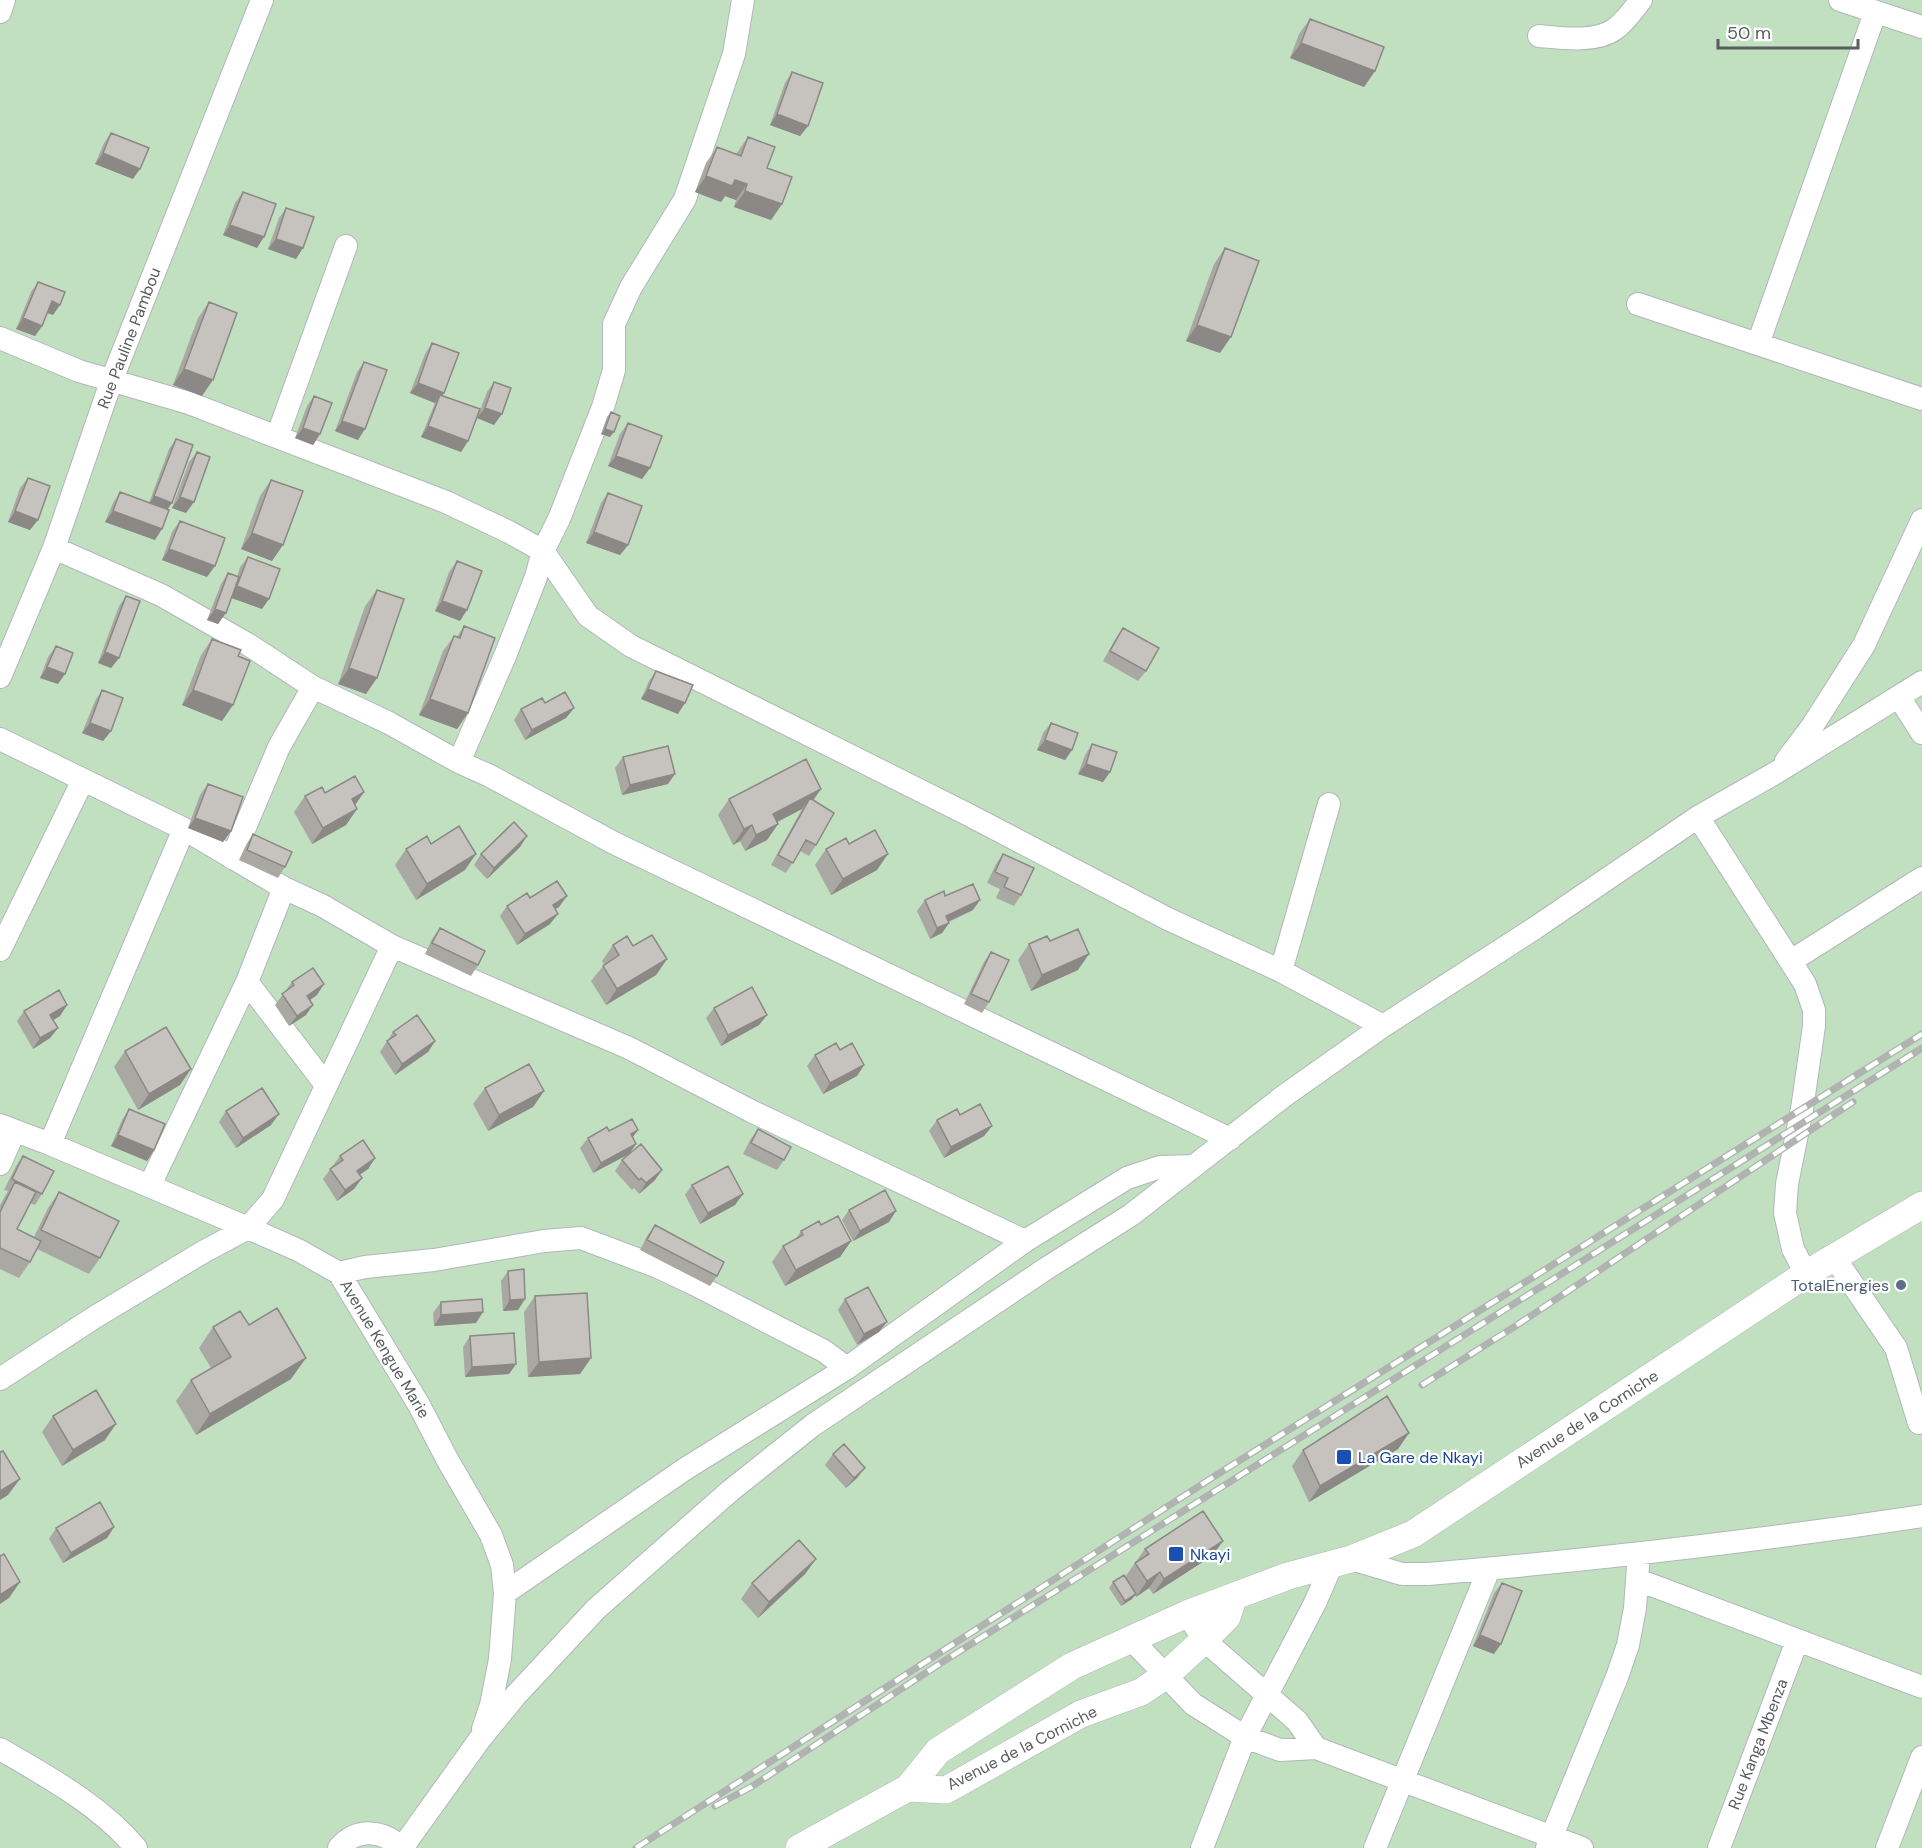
<svg xmlns="http://www.w3.org/2000/svg" width="1922" height="1848" font-family="'DM Sans',sans-serif">
	<style>
		.green { fill: #c0e0c0 }
		.lines { fill: none; stroke-linecap: round; stroke-linejoin: round }
		.minor-casing { stroke: #b3b6ba; stroke-width: 24 }
		.tertiary-casing { stroke: #b3b6ba; stroke-width: 28 }
		.minor { stroke: #fff; stroke-width: 22 }
		.tertiary { stroke: #fff; stroke-width: 27 }
		.rail-casing { stroke: #b1b2b2; stroke-width: 7 }
		.rail { stroke: #fff; stroke-width: 4.5; stroke-dasharray: 14; stroke-linecap: butt }
		.wall { fill: #aaa8a3 }
		.shaded-wall { fill: #8b8885 }
		.building { fill: #c6c3be; stroke: #8b8885; stroke-width: 1.5 }
		.service-dot { fill: #5c6f8a; stroke: #fff; stroke-width: 2 }
		.transit-dot { fill: #1a4fb4; stroke: #fff; stroke-width: 2 }
		.labels { text-anchor: middle; dominant-baseline: central; stroke-width: 4.5; stroke-linejoin: round; paint-order: stroke }
		.street-label { font-size: 16px; fill: #595c60; stroke: #fff }
		.service-label { font-size: 16px; fill: #4e5e75; stroke: #fff; text-anchor: end }
		.transit-label { font-size: 16px; fill: #164399; stroke: #fff; text-anchor: start }
	</style>
	<rect width="100%" height="100%" fill="#ebe9e1"/>
	<!-- green -->
	<path class="green" d="M0 0H1922V1848H0Z"/>
	<g class="lines">
		<defs>
			<path id="minor" d="M1840 0 1922 27
				M0 12 4 0
				M1539 36C1561 38 1596 43 1615 29 1626 21 1633 10 1641 0
				M1638 304 1922 399
				M0 338 79 371 189 403 277 437 446 502 509 532 543 551 588 616 631 646 969 815 1168 919 1281 971 1383 1026
				M1758 344 1875 13
				M277 437 346 246
				M54 548 161 595 249 645 313 687 389 723 459 762 490 776 614 843 1230 1139
				M0 677 54 548 111 382 262 0
				M1899 697 1922 733
				M0 739 184 829 284 888 323 906 392 946 629 1048 753 1112 1025 1241
				M1786 761 1813 725 1864 645 1922 520
				M459 762 505 656 536 577 543 551 559 519 603 407 614 370V324L631 287 685 199 734 54 743 0
				M1698 817 1805 984 1814 1010V1026L1802 1109 1787 1184 1785 1213 1793 1249 1806 1274
				M232 858 279 747 313 687
				M0 950 83 780
				M1791 961 1922 878
				M1281 971 1329 804
				M247 982 326 1085
				M0 1125 50 1144 248 1228 298 1250 339 1273 419 1405 447 1459 491 1535 502 1565 505 1593 500 1659 491 1705 483 1729
				M50 1144 184 829
				M0 1164 14 1132
				M150 1185 247 982 284 888
				M1834 1257 1896 1348 1919 1423
				M339 1273 365 1267 434 1260 544 1241 581 1238 658 1267 694 1284 824 1351 847 1368
				M0 1379 95 1317 203 1252 248 1228 273 1199 392 946
				M1351 1559 1402 1574H1428C1593 1560 1758 1541 1922 1516
				M1638 1580 1922 1687
				M505 1593 685 1469 847 1368 1025 1241 1127 1178 1160 1167 1194 1166
				M1187 1614 1204 1640 1297 1721 1316 1748
				M1131 1639 1193 1704 1245 1737 1280 1750 1316 1748 1582 1848
				M0 1749C48 1777 100 1805 136 1848
				M339 1848C357 1827 383 1830 402 1848
				M402 1848 480 1739 516 1695 596 1609 730 1491 813 1425 1047 1268 1131 1215 1284 1096 1383 1026 1535 928 1698 817 1777 772 1922 682
				M1202 1848 1245 1737 1315 1603 1332 1564
				M1375 1848 1489 1569
				M1547 1848 1617 1677 1628 1645 1635 1608 1639 1553
				M1719 1848 1797 1641
				M1887 1848 1922 1757"/>
			<path id="tertiary" d="M908 1788 946 1790 1081 1714 1141 1692 1165 1676 1204 1640 1227 1617 1234 1596
				M799 1848 908 1788 938 1751 1072 1666 1187 1614 1288 1576 1351 1559 1413 1534 1806 1274 1922 1205"/>
		</defs>
		<!-- minor casing -->
		<use href="#minor" class="minor-casing"/>
		<!-- tertiary casing -->
		<use href="#tertiary" class="tertiary-casing"/>
		<!-- minor -->
		<use href="#minor" class="minor"/>
		<!-- tertiary -->
		<use href="#tertiary" class="tertiary"/>
		<defs>
			<path id="rail" d="M1422 1385 1514 1327 1853 1102
				M715 1806 751 1787 944 1661 1922 1048
				M636 1848 1218 1474 1922 1034"/>
		</defs>
		<!-- rail casing -->
		<use href="#rail" class="rail-casing"/>
		<!-- rail -->
		<use href="#rail" class="rail"/>
	</g>
	<!-- wall -->
	<path class="wall" d="M1310 19 1375 71 1364 87 1290 58 1299 34Z
		M792 72 808 126 800 136 770 125 785 83Z
		M111 133 133 179 95 164 104 143Z
		M748 137 767 168 782 204 771 220 734 207 736 200 725 196 721 202 695 192 706 163 717 147 736 154Z
		M243 192 257 248 223 235 235 203Z
		M286 208 296 259 268 249 279 218Z
		M1225 248 1220 353 1186 341 1214 264Z
		M38 282 53 315 47 313 42 326 35 336 16 329 31 292Z
		M209 302 202 396 173 385 198 318Z
		M432 343 442 395 468 441 461 452 421 437 435 403 410 393 425 354Z
		M364 362 358 440 335 431 357 372Z
		M494 382V425L477 418 487 392Z
		M314 396 320 434 313 445 295 438 307 406Z
		M611 412 610 437 601 434 607 417Z
		M628 423 650 468 642 479 608 466 620 434Z
		M176 439 167 510 155 540 105 522 113 503 120 492 149 503 169 449Z
		M197 452 186 513 172 508 189 462Z
		M28 478 30 530 8 522 20 488Z
		M271 480 272 561 241 549 260 496Z
		M608 493 628 545 620 555 586 543 601 503Z
		M180 521 207 577 162 560 172 532Z
		M248 557 262 609 231 598 218 624 207 620 221 584 228 573 237 577 240 567Z
		M457 561 460 621 435 611 449 572Z
		M377 590 366 694 338 684 365 606Z
		M126 596 119 658 111 668 98 663 119 606Z
		M464 626 468 713 457 729 419 715 443 651 454 636 457 637Z
		M1123 628 1146 671 1138 681 1103 661 1116 638Z
		M212 639 222 721 182 705 201 655Z
		M56 646 58 684 40 678 48 657Z
		M656 671 678 714 641 699 649 681Z
		M102 690 111 731 103 741 82 733 95 701Z
		M545 703 574 708 566 718 525 740 514 720 521 709Z
		M1051 723 1072 750 1065 760 1037 750 1043 733Z
		M1092 744 1110 772 1103 782 1078 774 1085 755Z
		M623 757 668 784 622 795 615 768Z
		M208 784 231 831 223 842 188 828 200 795Z
		M364 792 355 805 357 809 346 825 312 844 294 812 305 796 325 793Z
		M729 799 813 800 816 845 809 856 800 851 786 873 771 865 802 809 777 822 778 824 767 840 745 851 740 841 733 845 718 815Z
		M253 834 285 867 278 878 239 860 246 845Z
		M431 844 465 870 416 900 395 865 406 849Z
		M849 844 877 870 831 895 815 865 826 849Z
		M520 847 487 879 474 865 481 854Z
		M1003 854 1021 895 1014 906 996 898 1000 889 987 883 996 864Z
		M945 896 973 910 949 922V923L942 933 930 939 917 911 925 900Z
		M530 898 559 907 555 909 550 924 517 945 500 916 507 906Z
		M440 928 478 965 471 976 425 954 432 939Z
		M1050 941 1078 970 1031 991 1018 960 1029 944Z
		M613 945 633 946 667 959 656 975 606 1005 591 981 604 965 602 961Z
		M991 952 989 1002 982 1013 964 1004 984 962Z
		M292 982 317 995 310 1000 306 1015 289 1026 275 1005Z
		M67 1005 60 1016 53 1020 58 1028 50 1038 33 1049 17 1021 24 1011Z
		M714 1008 767 1015 759 1025 721 1046 706 1018Z
		M393 1032 435 1041 428 1052 395 1075 380 1052Z
		M840 1050 864 1065 857 1076 823 1094 807 1066 815 1055Z
		M125 1051 180 1085 138 1110 114 1067Z
		M485 1088 544 1091 533 1107 488 1131 473 1104Z
		M129 1109 154 1150 147 1161 111 1146 122 1120Z
		M226 1111 271 1125 236 1148 219 1122Z
		M960 1115 992 1126 984 1136 944 1158 929 1131 937 1120Z
		M758 1129 784 1160 777 1170 743 1154 750 1140Z
		M609 1131 633 1138 636 1144 629 1154 593 1173 580 1148 588 1138Z
		M23 1156 42 1194 35 1205 30 1203 17 1229 34 1237 48 1208 59 1192 100 1258 89 1274 37 1249 30 1262 19 1278 0 1269V1205L8 1191 4 1190 16 1166Z
		M340 1156 375 1158 368 1169 359 1175 362 1178 354 1189 337 1201 323 1179Z
		M622 1160 655 1180 639 1194 634 1188 632 1190 615 1171Z
		M692 1185 735 1205 700 1224 685 1195Z
		M849 1210 889 1222 853 1241 842 1220Z
		M655 1225 717 1276 710 1286 640 1250 647 1236Z
		M821 1225 851 1241 840 1257 785 1286 772 1262 783 1246 795 1240 801 1231Z
		M508 1271 525 1299 518 1310 503 1311 501 1281Z
		M535 1296 591 1358 580 1374 528 1377 524 1312Z
		M845 1299 879 1332 857 1345 838 1310Z
		M441 1302 476 1323 434 1326 433 1313Z
		M249 1325 291 1379 196 1435 176 1401 191 1380 211 1368 199 1348 213 1327Z
		M470 1336 516 1364 509 1374 465 1377 463 1347Z
		M53 1416 105 1440 62 1466 42 1432Z
		M1409 1433 1398 1449 1309 1502 1292 1466 1303 1450Z
		M833 1454 857 1478 846 1488 825 1465Z
		M114 1527 107 1538 63 1563 49 1539 56 1528Z
		M1223 1541 1212 1556 1153 1594 1149 1588 1136 1597 1135 1595 1132 1599 1121 1606 1109 1588 1113 1582 1125 1577 1145 1549Z
		M816 1559 805 1574 758 1618 741 1599 752 1583Z
		M1502 1583 1494 1654 1473 1646 1494 1593Z"/>
	<!-- shaded-wall -->
	<path class="shaded-wall" d="M1301 43 1375 71 1364 87 1290 58Z
		M777 114 808 126 800 136 770 125Z
		M103 153 140 169 133 179 95 164Z
		M706 176 735 180 747 184 736 200 725 196 721 202 695 192Z
		M745 191 782 204 771 220 734 207Z
		M230 225 264 237 257 248 223 235Z
		M276 239 303 248 296 259 268 249Z
		M52 301 60 305 53 315 45 312Z
		M23 318 42 326 35 336 16 329Z
		M1197 325 1231 337 1220 353 1186 341Z
		M184 369 213 380 202 396 173 385Z
		M418 383 444 393 437 403 440 395 435 403 410 393Z
		M485 408 502 414 494 425 477 418Z
		M342 421 365 429 358 440 335 431Z
		M428 426 468 441 461 452 421 437Z
		M303 428 320 434 313 445 295 438Z
		M605 429 614 432 610 437 601 434Z
		M616 456 650 468 642 479 608 466Z
		M154 496 172 503 165 513 147 507Z
		M180 497 194 502 186 513 172 508Z
		M15 511 38 520 30 530 8 522Z
		M113 511 162 529 155 540 105 522Z
		M594 532 628 545 620 555 586 543Z
		M252 533 283 545 272 561 241 549Z
		M169 549 215 566 207 577 162 560Z
		M237 586 269 599 262 609 229 597Z
		M442 601 467 610 460 621 435 611Z
		M215 609 226 613 218 624 207 620Z
		M105 652 119 658 111 668 98 663Z
		M47 667 65 674 58 684 40 678Z
		M349 668 377 678 366 694 338 684Z
		M648 689 685 703 678 714 641 699Z
		M193 690 233 705 222 721 182 705Z
		M430 699 468 713 457 729 419 715Z
		M574 708 566 718 525 740 532 730Z
		M90 723 111 731 103 741 82 733Z
		M1045 740 1072 750 1065 760 1037 750Z
		M1086 764 1110 772 1103 782 1078 774Z
		M675 774 668 784 622 795 630 785Z
		M821 789 810 805V798L802 809 762 830 773 814Z
		M364 792 353 808 352 799Z
		M357 809 346 825 312 844 323 828Z
		M195 818 231 831 223 842 188 828Z
		M778 824 767 840 745 851 756 835Z
		M752 825 740 841 733 845 744 829Z
		M527 836 520 847 487 879 494 868Z
		M476 854 465 870 416 900 427 884Z
		M888 854 877 870 831 895 843 879Z
		M567 896 559 907 545 915 553 905Z
		M980 900 973 910 938 926 946 916Z
		M558 914 550 924 517 945 525 934Z
		M949 923 942 933 930 939 937 928Z
		M1089 954 1078 970 1031 991 1042 975Z
		M667 959 656 975 606 1005 617 989Z
		M324 984 317 995 300 1007 307 996Z
		M67 1005 60 1016 43 1026 50 1015Z
		M313 1005 306 1015 289 1026 297 1016Z
		M767 1015 759 1025 721 1046 728 1035Z
		M58 1028 50 1038 33 1049 40 1038Z
		M435 1041 428 1052 395 1075 402 1064Z
		M864 1065 857 1076 823 1094 830 1083Z
		M191 1069 180 1085 138 1110 149 1094Z
		M544 1091 533 1107 488 1131 499 1115Z
		M279 1114 271 1125 236 1148 243 1138Z
		M992 1126 984 1136 944 1158 951 1147Z
		M638 1130 630 1141 631 1134Z
		M118 1135 154 1150 147 1161 111 1146Z
		M636 1144 629 1154 593 1173 601 1163Z
		M375 1158 368 1169 349 1182 357 1171Z
		M662 1170 655 1180 639 1194 646 1183Z
		M362 1178 354 1189 337 1201 345 1190Z
		M743 1194 735 1205 700 1224 708 1213Z
		M896 1211 889 1222 853 1241 860 1231Z
		M851 1241 840 1257 785 1286 796 1270Z
		M525 1299 518 1310 503 1311 510 1300Z
		M483 1312 476 1323 434 1326 441 1315Z
		M887 1322 879 1332 857 1345 864 1334Z
		M306 1358 291 1379 196 1435 210 1414Z
		M591 1358 580 1374 528 1377 539 1362Z
		M516 1364 509 1374 465 1377 472 1367Z
		M116 1424 105 1440 62 1466 73 1450Z
		M1409 1433 1398 1449 1309 1502 1320 1486Z
		M865 1468 857 1478 846 1488 854 1478Z
		M20 1479 8 1495 0 1500V1491Z
		M114 1527 107 1538 63 1563 71 1553Z
		M1223 1541 1212 1556 1153 1594 1164 1579Z
		M816 1559 805 1574 758 1618 769 1602Z
		M1160 1572 1149 1588 1136 1597 1147 1581Z
		M20 1582 9 1598 0 1604V1595Z
		M1136 1594 1132 1599 1121 1606 1125 1601Z
		M1480 1635 1501 1644 1494 1654 1473 1646Z"/>
	<!-- building -->
	<path class="building" d="M1310 19 1384 47 1375 71 1301 43Z
		M792 72 823 83 808 126 777 114Z
		M111 133 149 148 140 169 103 153Z
		M748 137 775 147 767 168 792 177 782 204 745 191 747 184 735 180 732 186 706 176 717 147 741 156Z
		M243 192 276 204 264 237 230 225Z
		M286 208 314 217 303 248 276 239Z
		M1225 248 1259 261 1231 337 1197 325Z
		M38 282 65 292 60 305 52 301 42 326 23 318Z
		M209 302 237 313 213 380 184 369Z
		M432 343 459 353 444 393 418 383Z
		M364 362 387 370 365 429 342 421Z
		M494 382 511 388 502 414 485 408Z
		M440 395 480 409 468 441 428 426Z
		M314 396 332 403 320 434 303 428Z
		M611 412 620 416 614 432 605 429Z
		M628 423 662 436 650 468 616 456Z
		M176 439 193 445 172 503 154 496Z
		M197 452 210 457 194 502 180 497Z
		M28 478 50 486 38 520 15 511Z
		M271 480 303 491 283 545 252 533Z
		M120 492 169 510 162 529 113 511Z
		M608 493 642 506 628 545 594 532Z
		M180 521 225 538 215 566 169 549Z
		M248 557 280 569 269 599 237 586Z
		M457 561 482 571 467 610 442 601Z
		M228 573 239 577 226 613 215 609Z
		M377 590 404 599 377 678 349 668Z
		M126 596 140 601 119 658 105 652Z
		M464 626 495 638 468 713 430 699 454 636 460 638Z
		M1123 628 1159 648 1146 671 1110 651Z
		M212 639 241 650 238 656 250 661 233 705 193 690Z
		M56 646 73 653 65 674 47 667Z
		M656 671 693 685 685 703 648 689Z
		M102 690 123 698 111 731 90 723Z
		M565 692 574 708 532 730 521 709 542 698 545 703Z
		M1051 723 1078 733 1072 750 1045 740Z
		M1092 744 1117 752 1110 772 1086 764Z
		M668 746 675 774 630 785 623 757Z
		M806 759 821 789 773 814 778 824 756 835 752 825 744 829 729 799Z
		M355 776 364 792 352 799 357 809 323 828 305 796 322 787 325 793Z
		M208 784 243 797 231 831 195 818Z
		M810 798 834 813 816 845 806 840 793 863 778 855Z
		M514 822 527 836 494 868 481 854Z
		M459 826 476 854 427 884 406 849 427 836 431 844Z
		M875 830 888 854 843 879 826 849 846 838 849 844Z
		M253 834 292 852 285 867 247 850Z
		M1003 854 1034 868 1021 895 1004 887 1008 878 995 872Z
		M557 881 567 896 553 905 558 914 525 934 507 906 527 893 530 898Z
		M973 884 980 900 946 916 949 923 937 928 925 900 944 891 945 896Z
		M440 928 485 951 478 965 432 943Z
		M1078 929 1089 954 1042 975 1029 944 1047 936 1050 941Z
		M652 935 667 959 617 989 603 966 619 955 613 945 627 936 633 946Z
		M991 952 1009 960 989 1002 971 994Z
		M313 968 324 984 307 996 313 1005 297 1016 282 994 294 985 292 982Z
		M752 987 767 1015 728 1035 714 1008Z
		M59 990 67 1005 50 1015 58 1028 40 1038 24 1011Z
		M417 1015 435 1041 402 1064 387 1041 396 1035 393 1032Z
		M166 1027 191 1069 149 1094 125 1051Z
		M836 1043 840 1050 852 1043 864 1065 830 1083 815 1055Z
		M529 1064 544 1091 499 1115 485 1088Z
		M262 1088 279 1114 243 1138 226 1111Z
		M980 1104 992 1126 951 1147 937 1120 957 1109 960 1115Z
		M129 1109 165 1124 154 1150 118 1135Z
		M632 1119 638 1130 631 1134 636 1144 601 1163 588 1138 607 1127 609 1131Z
		M758 1129 791 1147 784 1160 751 1143Z
		M363 1140 375 1158 357 1171 362 1178 345 1190 330 1169 343 1160 340 1156Z
		M641 1144 662 1170 646 1183 641 1178 639 1180 622 1160Z
		M23 1156 54 1171 42 1194 12 1179Z
		M728 1166 743 1194 708 1213 692 1185Z
		M15 1182 36 1192 17 1229 41 1241 30 1262 0 1248V1212Z
		M885 1190 896 1211 860 1231 849 1210Z
		M59 1192 119 1221 100 1258 41 1230Z
		M838 1216 851 1241 796 1270 783 1246 803 1235 801 1231 819 1221 821 1225Z
		M655 1225 724 1262 717 1276 647 1240Z
		M524 1269 525 1299 510 1300 508 1271Z
		M868 1287 887 1322 864 1334 845 1299Z
		M587 1293 591 1358 539 1362 535 1296Z
		M482 1299 483 1312 441 1315V1302Z
		M277 1308 306 1358 210 1414 191 1380 231 1357 213 1327 240 1311 249 1325Z
		M514 1333 516 1364 472 1367 470 1336Z
		M96 1390 116 1424 73 1450 53 1416Z
		M1387 1396 1409 1433 1320 1486 1303 1450Z
		M844 1444 865 1468 854 1478 833 1454Z
		M3 1451 20 1479 0 1491V1452Z
		M100 1502 114 1527 71 1553 56 1528Z
		M1203 1511 1223 1541 1164 1579 1160 1572 1147 1581 1135 1563 1149 1554 1145 1549Z
		M799 1540 816 1559 769 1602 752 1583Z
		M4 1554 20 1582 0 1595V1556Z
		M1124 1575 1136 1594 1125 1601 1113 1582Z
		M1502 1583 1522 1591 1501 1644 1480 1635Z"/>
	<!-- markers -->
	<circle class="service-dot" cx="1901" cy="1285" r="6"/>
	<g class="transit-dot">
		<rect x="1336" y="1449" width="16" height="16" rx="3"/>
		<rect x="1168" y="1546" width="16" height="16" rx="3"/>
	</g>
	<g class="labels">
		<!-- street labels -->
		<g class="street-label">
			<text transform="translate(129 338) rotate(-69)">Rue Pauline Pambou</text>
			<text transform="translate(385 1349) rotate(59)">Avenue Kengue Marie</text>
			<text transform="translate(1587 1419) rotate(-33)">Avenue de la Corniche</text>
			<text transform="translate(1758 1744) rotate(-69)">Rue Kanga Mbenza</text>
			<text transform="translate(1022 1748) rotate(-27)">Avenue de la Corniche</text>
		</g>
		<!-- service labels -->
		<g class="service-label">
			<text x="1889" y="1285">TotalEnergies</text>
		</g>
		<!-- transit labels -->
		<g class="transit-label">
			<text x="1358" y="1457">La Gare de Nkayi</text>
			<text x="1190" y="1554">Nkayi</text>
		</g>
	</g>
	<!-- scale -->
	<path d="M1718 39v9h140v-9" fill="none" stroke="#595c60" stroke-width="3"/>
	<text x="1727" y="39" font-size="18" fill="#595c60" stroke="#ffffff" stroke-width="4.5" paint-order="stroke">50 m</text>
</svg>
